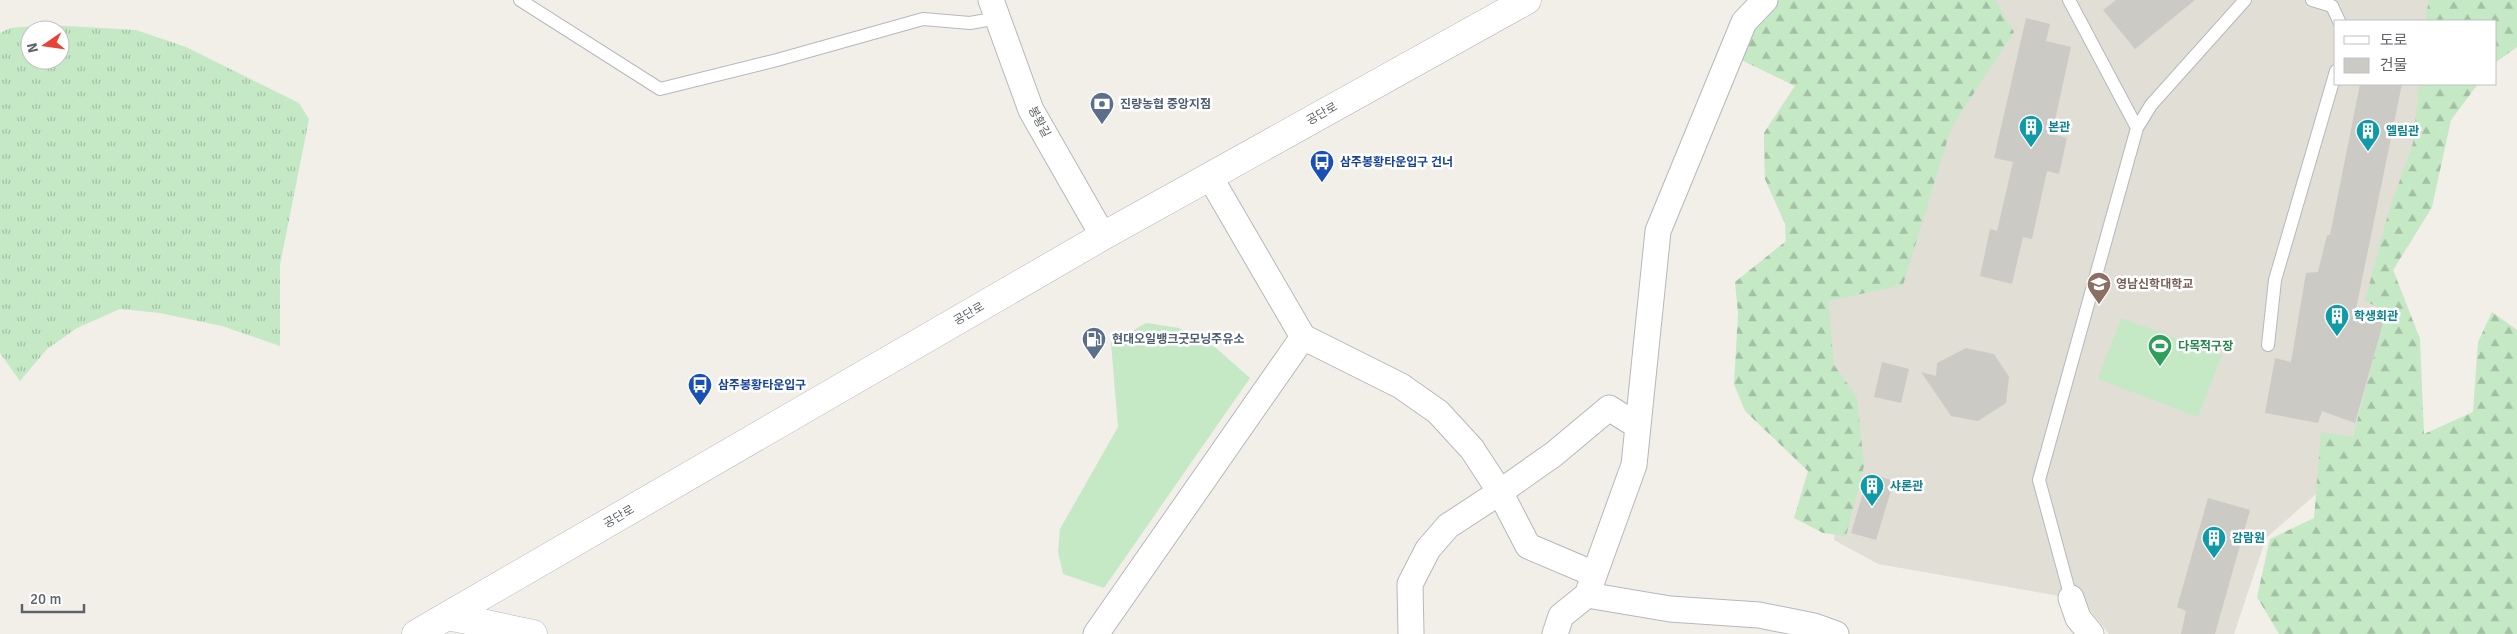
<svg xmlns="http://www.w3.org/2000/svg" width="2517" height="634" font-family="Signika,'Noto Sans KR',sans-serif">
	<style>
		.education { fill: #e1ded6 }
		.grass { fill: url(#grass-tufts); fill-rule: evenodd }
		.forest { fill: url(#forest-firs) }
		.garden { fill: #c5e8c5 }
		.building { fill: #cccac5 }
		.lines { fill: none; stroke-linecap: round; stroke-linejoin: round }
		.service-casing { stroke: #b5b8bc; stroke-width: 14 }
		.minor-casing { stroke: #b5b8bc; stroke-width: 27 }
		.tertiary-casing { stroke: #b5b8bc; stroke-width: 29 }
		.service { stroke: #fff; stroke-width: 12 }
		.minor { stroke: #fff; stroke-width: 25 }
		.tertiary { stroke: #fff; stroke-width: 28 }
		.labels { text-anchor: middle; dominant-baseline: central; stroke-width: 5; stroke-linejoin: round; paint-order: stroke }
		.service-label { font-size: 12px; font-weight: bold; fill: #4e5e75; stroke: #fff; text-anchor: start }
		.street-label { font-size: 12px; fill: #5f6368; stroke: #fff }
		.culture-label { font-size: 12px; font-weight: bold; fill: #0d838f; stroke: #fff; text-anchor: start }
		.transit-label { font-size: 12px; font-weight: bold; fill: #164399; stroke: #fff; text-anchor: start }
		.education-label { font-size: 12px; font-weight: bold; fill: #785e54; stroke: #fff; text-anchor: start }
		.leisure-label { font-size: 12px; font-weight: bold; fill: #27864d; stroke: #fff; text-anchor: start }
	</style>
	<defs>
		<pattern id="grass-tufts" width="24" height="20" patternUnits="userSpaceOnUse" patternTransform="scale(1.25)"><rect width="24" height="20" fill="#c5e8c5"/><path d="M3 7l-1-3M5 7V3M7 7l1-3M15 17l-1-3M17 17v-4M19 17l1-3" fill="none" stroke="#a3c0a4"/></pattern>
		<pattern id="forest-firs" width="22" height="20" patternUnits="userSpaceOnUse" patternTransform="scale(1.25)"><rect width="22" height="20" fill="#c5e8c5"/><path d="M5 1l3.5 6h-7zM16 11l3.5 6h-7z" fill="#a3c0a4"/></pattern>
	</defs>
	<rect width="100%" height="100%" fill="#f1efe8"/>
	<!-- education -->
	<path class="education" d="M1803 0H2456L2455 21H2336V84H2453L2432 207 2393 270 2420 339 2365 451 2266 538 2234 634H2109L2082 600 1878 564 1834 540 1847 448 1800 412 1785 224 1765 179 1764 133 1795 86Z"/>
	<!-- grass -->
	<path class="grass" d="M49 25 136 30 186 47 299 103 309 119 280 265V346L222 326 160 313 120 309 77 328 47 349 20 381 0 353V33L10 28ZM30 30H60V60H30Z"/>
	<!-- forest -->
	<path class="forest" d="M1773 0H1995L2014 32 1951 128 1903 285 1828 301 1834 365 1857 397 1864 466 1846 536 1823 533 1794 518 1808 471 1745 411 1734 384 1738 313 1735 282 1786 241 1785 223 1765 179 1764 133 1795 86 1737 58 1751 25Z
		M2429 0H2517V47L2496 62V21H2425Z
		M2419 84H2478L2451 120 2432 207 2393 270 2420 339 2424 434 2473 412 2478 342 2492 312 2517 330V634H2279L2257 597 2270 539 2314 518 2321 432 2353 437 2386 311 2365 301 2388 214 2413 143Z"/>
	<!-- garden -->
	<path class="garden" d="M2121 318 2222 355 2198 417 2098 379Z
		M1146 323 1179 328 1216 348 1250 378 1104 588 1063 574 1058 552 1060 529 1118 427 1111 343Z"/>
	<!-- building -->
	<path class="building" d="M2116 0H2195L2135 49 2103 10Z
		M2026 18 2050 24 2046 41 2071 47 2052 134 2067 138 2059 174 2047 171 2032 239 2023 237 2012 284 1980 276 1990 229 1997 231 2013 162 1994 158Z
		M2360 84H2402L2356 309 2385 316 2355 423 2322 411 2318 423 2265 413 2275 358 2291 362 2306 273 2318 272 2327 235H2330Z
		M1966 348 1994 354 2009 377 2006 403 1978 421 1951 416 1921 372 1936 376 1937 363Z
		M1882 362 1909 369 1901 403 1874 397Z
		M1869 473 1894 481 1876 540 1851 533Z
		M2208 498 2250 510 2215 634H2181L2186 611 2177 607Z"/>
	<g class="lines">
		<defs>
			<path id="service" d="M520 0 660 89 777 60 923 19 970 23 998 18
				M2069 0 2137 128
				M2312 0 2332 6 2339 21
				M2268 345 2275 280 2336 71
				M2071 598 2039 480 2137 128 2151 105 2245 0"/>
			<path id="minor" d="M991 0 1031 110 1103 236
				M1303 337 1401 386 1438 412 1472 449 1500 492 1528 546 1594 574
				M1587 595 1670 609 1759 615 1814 626 1836 634
				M2071 598 2078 618 2091 634
				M1096 634 1303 337 1210 177
				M1411 634 1410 584 1428 549 1448 526 1500 492 1554 454 1609 408 1636 425
				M1555 634 1561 616 1587 595 1634 465 1658 231 1744 22 1765 0"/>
			<path id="tertiary" d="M448 616 533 634
				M416 634 1103 236 1527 0"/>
		</defs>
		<!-- service casing -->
		<use href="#service" class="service-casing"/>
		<!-- minor casing -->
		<use href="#minor" class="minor-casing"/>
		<!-- tertiary casing -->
		<use href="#tertiary" class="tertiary-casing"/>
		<!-- service -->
		<use href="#service" class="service"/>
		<!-- minor -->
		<use href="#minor" class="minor"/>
		<!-- tertiary -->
		<use href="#tertiary" class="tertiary"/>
	</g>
	<!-- icons -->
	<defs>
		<symbol id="bank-pin" viewBox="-11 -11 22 30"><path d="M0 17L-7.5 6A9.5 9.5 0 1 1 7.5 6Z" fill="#5c6f8a" stroke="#fff"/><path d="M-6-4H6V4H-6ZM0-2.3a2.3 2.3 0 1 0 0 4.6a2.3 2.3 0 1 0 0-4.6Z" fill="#fff"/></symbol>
		<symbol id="building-pin" viewBox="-11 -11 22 30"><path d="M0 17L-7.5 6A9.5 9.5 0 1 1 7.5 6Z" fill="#0f9aa8" stroke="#fff"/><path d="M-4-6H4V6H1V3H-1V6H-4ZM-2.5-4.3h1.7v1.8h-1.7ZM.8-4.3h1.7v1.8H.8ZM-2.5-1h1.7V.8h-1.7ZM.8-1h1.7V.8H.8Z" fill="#fff"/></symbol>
		<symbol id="bus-pin" viewBox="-11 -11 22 30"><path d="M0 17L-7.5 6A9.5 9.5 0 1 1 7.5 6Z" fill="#1a4fb4" stroke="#fff"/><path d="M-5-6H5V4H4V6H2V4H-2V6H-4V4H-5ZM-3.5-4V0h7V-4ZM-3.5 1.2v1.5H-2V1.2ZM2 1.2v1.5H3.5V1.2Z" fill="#fff"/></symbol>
		<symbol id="university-pin" viewBox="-11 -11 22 30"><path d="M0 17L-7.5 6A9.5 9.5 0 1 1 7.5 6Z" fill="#8d6e63" stroke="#fff"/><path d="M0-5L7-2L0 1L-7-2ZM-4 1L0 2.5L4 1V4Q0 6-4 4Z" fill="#fff"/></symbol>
		<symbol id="fuel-pin" viewBox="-11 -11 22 30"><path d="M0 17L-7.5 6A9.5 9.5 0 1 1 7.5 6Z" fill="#5c6f8a" stroke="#fff"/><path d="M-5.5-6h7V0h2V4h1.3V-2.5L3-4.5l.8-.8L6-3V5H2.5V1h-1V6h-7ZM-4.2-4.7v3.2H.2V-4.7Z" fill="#fff"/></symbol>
		<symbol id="stadium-pin" viewBox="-11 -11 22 30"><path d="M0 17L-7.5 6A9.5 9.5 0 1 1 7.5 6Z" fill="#2e9e5b" stroke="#fff"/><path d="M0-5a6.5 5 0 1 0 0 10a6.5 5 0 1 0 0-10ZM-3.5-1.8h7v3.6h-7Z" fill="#fff"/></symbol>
	</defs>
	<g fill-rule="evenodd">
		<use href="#bank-pin" x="1088" y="90" width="28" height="38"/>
		<use href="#building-pin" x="2017" y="113" width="28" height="38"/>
		<use href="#building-pin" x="2354" y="117" width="28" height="38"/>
		<use href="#bus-pin" x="1308" y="148" width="28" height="38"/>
		<use href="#university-pin" x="2085" y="270" width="28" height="38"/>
		<use href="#building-pin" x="2323" y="302" width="28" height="38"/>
		<use href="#fuel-pin" x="1080" y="325" width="28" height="38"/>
		<use href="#stadium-pin" x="2146" y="332" width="28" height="38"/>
		<use href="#bus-pin" x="686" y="371" width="28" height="38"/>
		<use href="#building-pin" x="1858" y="472" width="28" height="38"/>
		<use href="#building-pin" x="2200" y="524" width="28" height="38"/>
	</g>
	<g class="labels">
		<!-- service labels -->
		<g class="service-label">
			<text x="1120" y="104">진량농협 중앙지점</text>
			<text x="1112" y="339">현대오일뱅크굿모닝주유소</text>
		</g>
		<!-- street labels -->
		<g class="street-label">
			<text transform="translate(1322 114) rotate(-29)">공단로</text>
			<text transform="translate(1039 122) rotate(62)">봉황길</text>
			<text transform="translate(969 314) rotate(-30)">공단로</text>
			<text transform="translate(619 517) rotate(-30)">공단로</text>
		</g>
		<!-- culture labels -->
		<g class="culture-label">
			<text x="2048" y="127">본관</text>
			<text x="2386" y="131">엘림관</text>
			<text x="2354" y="316">학생회관</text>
			<text x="1890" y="486">샤론관</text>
			<text x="2232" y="538">감람원</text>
		</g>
		<!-- transit labels -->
		<g class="transit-label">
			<text x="1340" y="162">삼주봉황타운입구 건너</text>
			<text x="718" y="385">삼주봉황타운입구</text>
		</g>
		<!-- education labels -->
		<g class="education-label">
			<text x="2116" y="284">영남신학대학교</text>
		</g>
		<!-- leisure labels -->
		<g class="leisure-label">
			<text x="2178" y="346">다목적구장</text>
		</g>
	</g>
	<!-- legend -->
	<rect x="2334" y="20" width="162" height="65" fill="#ffffff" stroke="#bfc1c3"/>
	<rect x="2344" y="36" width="25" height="8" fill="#ffffff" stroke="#bfc1c3"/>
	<text x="2380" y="45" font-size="15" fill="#5f6368">도로</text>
	<rect x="2344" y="58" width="25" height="15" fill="#cccac5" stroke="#bfc1c3"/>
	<text x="2380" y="70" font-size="15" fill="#5f6368">건물</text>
	<!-- north arrow -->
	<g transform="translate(45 45) rotate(257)"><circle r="24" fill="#ffffff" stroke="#bfc1c3"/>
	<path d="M0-4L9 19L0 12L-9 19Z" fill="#ea4335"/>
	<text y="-8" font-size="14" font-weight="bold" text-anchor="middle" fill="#5f6368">N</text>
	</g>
	<!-- scale -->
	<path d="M22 604v8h62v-8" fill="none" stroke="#5f6368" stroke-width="2.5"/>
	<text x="30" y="604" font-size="15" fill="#5f6368" stroke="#ffffff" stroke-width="4" paint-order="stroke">20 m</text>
</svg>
